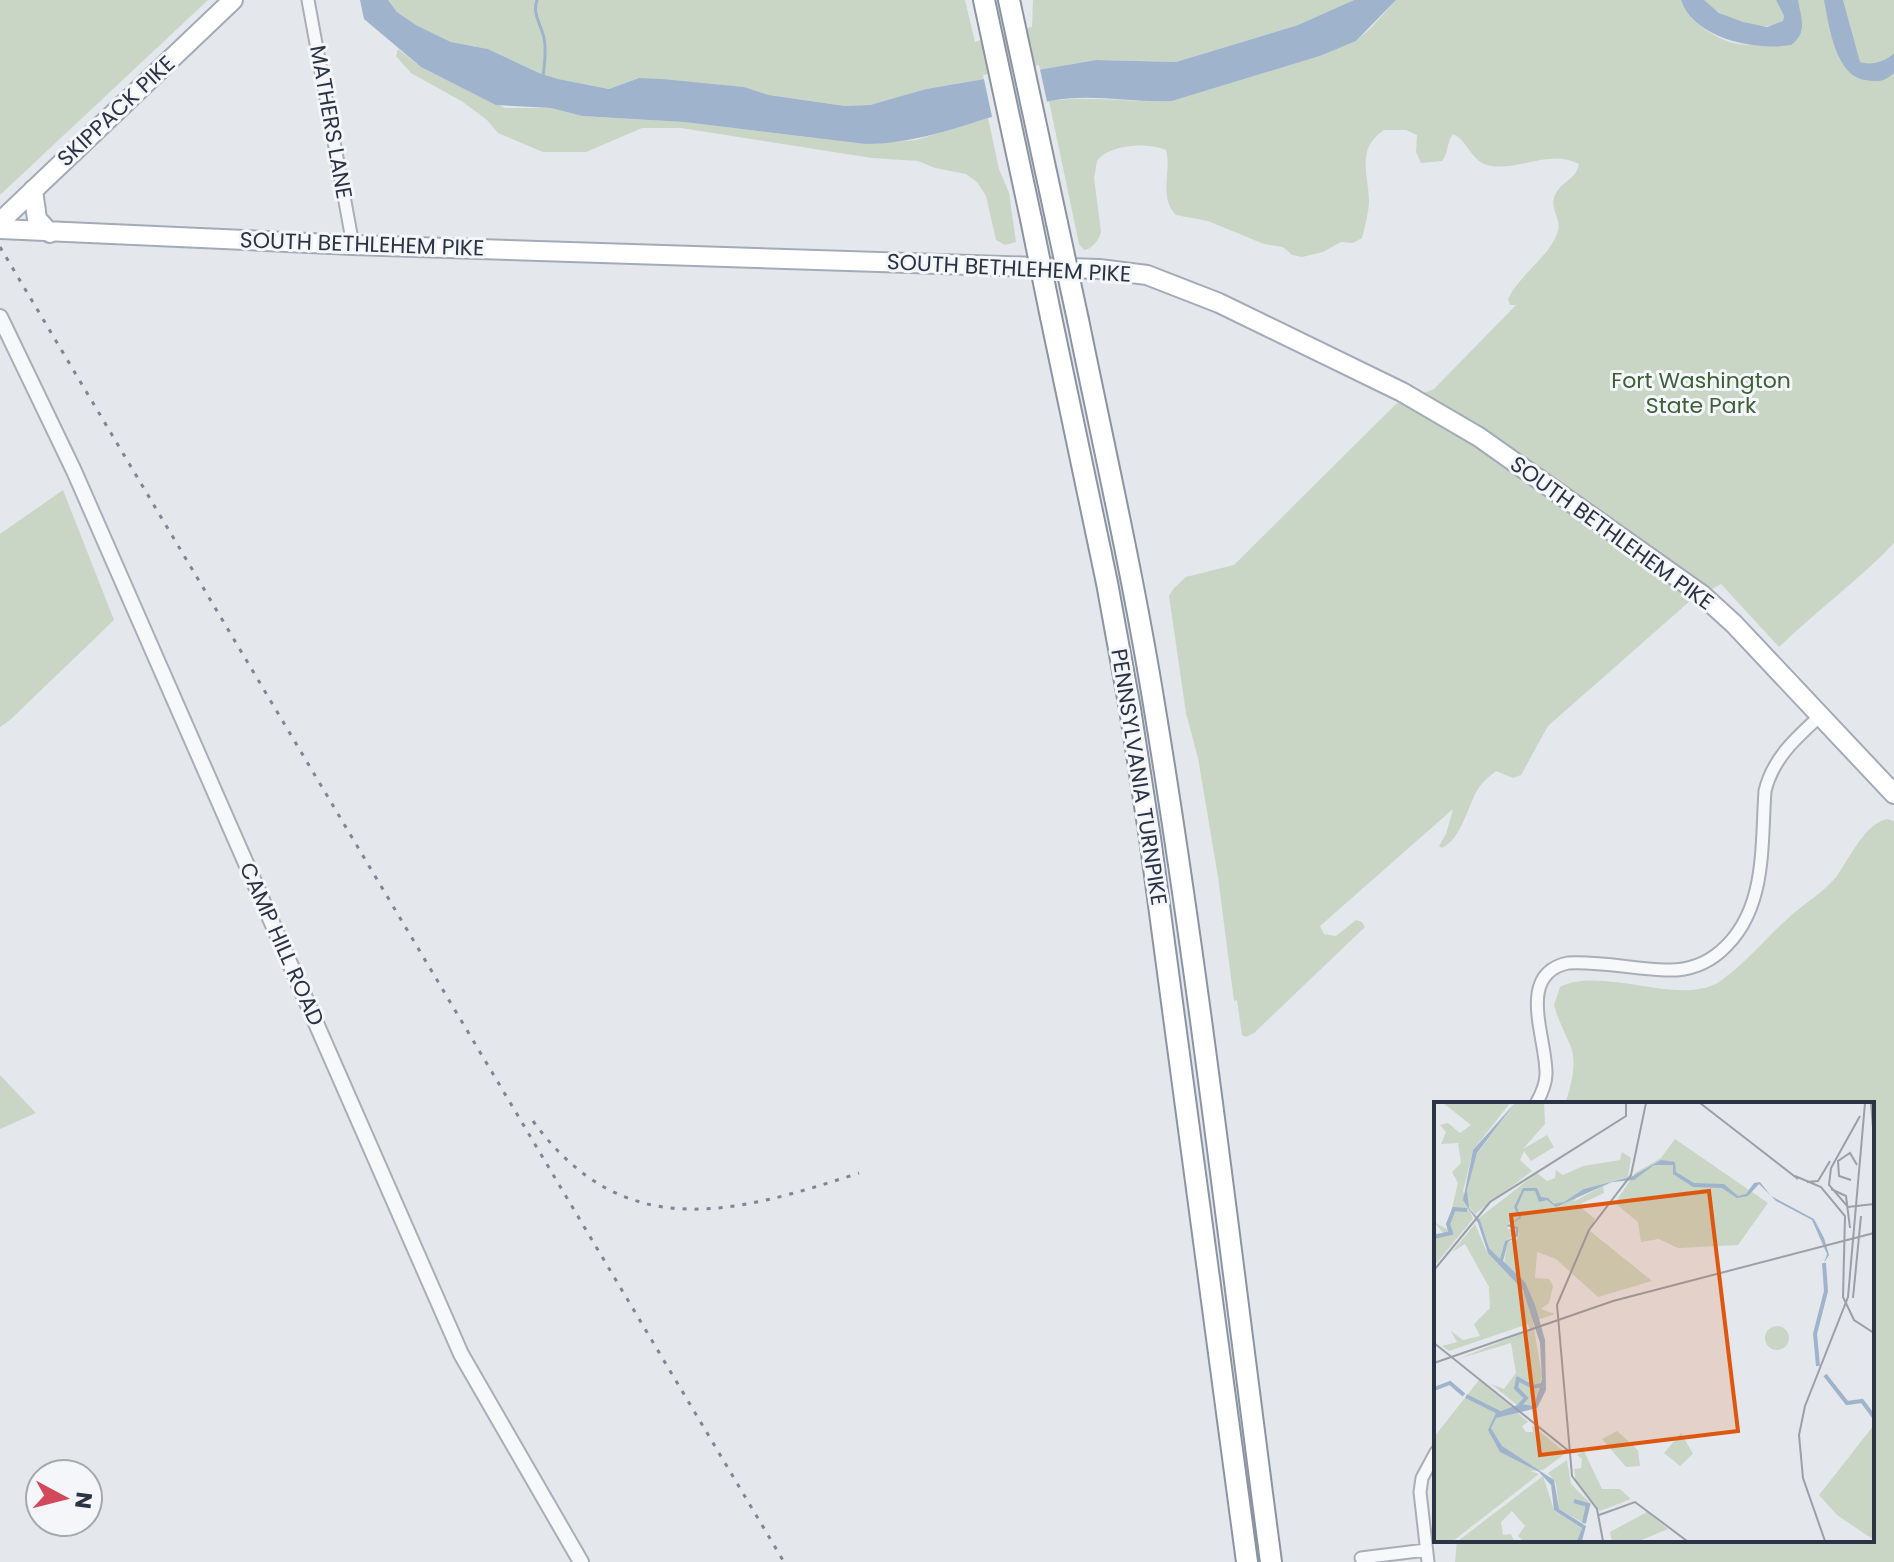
<svg xmlns="http://www.w3.org/2000/svg" width="1894" height="1562" font-family="Poppins,sans-serif">
	<style>
		.green { fill: #c9d6c5 }
		.water { fill: #9fb4cc }
		.pier { fill: #e4e7ec }
		.lines { fill: none; stroke-linecap: round; stroke-linejoin: round }
		.stream { stroke: #9fb4cc; stroke-width: 3 }
		.minor-casing { stroke: #a9aeb7; stroke-width: 15 }
		.tertiary-casing { stroke: #a9aeb7; stroke-width: 18 }
		.primary-casing { stroke: #a3abb8; stroke-width: 22 }
		.motorway-casing { stroke: #8b94a3; stroke-width: 24 }
		.minor { stroke: #f7f8fa; stroke-width: 11 }
		.tertiary { stroke: #f7f8fa; stroke-width: 14 }
		.primary { stroke: #fff; stroke-width: 18 }
		.motorway { stroke: #fff; stroke-width: 20 }
		.rail { stroke: #7d8696; stroke-width: 3; stroke-dasharray: 4 8; stroke-linecap: butt }
		.motorway-bridge-casing { stroke: #8b94a3; stroke-width: 24; stroke-linecap: butt }
		.motorway-bridge { stroke: #fff; stroke-width: 20 }
		.labels { text-anchor: middle; dominant-baseline: central; stroke-width: 6; stroke-linejoin: round; paint-order: stroke }
		.street-label { font-size: 22px; fill: #2b3445; stroke: #f4f6f9 }
		.park-label { font-size: 22px; fill: #3f6138; stroke: #f4f6f9 }
		.inset-river { fill: none; stroke: #9fb4cc; stroke-width: 4 }
		.inset-road { fill: none; stroke: #9a9fa9; stroke-width: 2 }
		.view { fill: #df570f; fill-opacity: 0.15; stroke: #df570f; stroke-width: 4 }
		.inset-edge { fill: none; stroke: #2b3445; stroke-width: 4 }
	</style>
	<rect width="100%" height="100%" fill="#e4e7ec"/>
	<!-- green -->
	<path class="green" d="M0 0H208L0 195Z
		M388 0H965L975 42 1032 27 1033 0H1354L1298 25 1176 62 1096 60 926 89 870 105 845 106 769 95 744 87 639 78 609 89 558 79 539 73 488 49 451 42 416 25 397 12Z
		M1396 0H1681C1688 20 1713 38 1734 43 1746 46 1760 45 1772 46L1798 0H1894V543C1858 581 1816 611 1779 647L1721 584 1690 601 1548 726 1521 775 1513 778 1496 771C1490 776 1482 782 1478 789 1467 807 1462 838 1442 848L1439 846 1446 834 1453 809 1320 926 1324 934 1336 936 1356 920 1362 922 1365 927 1254 1033 1246 1037 1242 1035 1237 1000 1234 1001 1218 877 1198 758 1186 713 1169 596 1174 588 1186 577 1234 565 1396 404 1434 389 1516 305H1510L1508 299C1520 274 1546 260 1557 234 1564 219 1547 209 1556 193 1563 181 1577 178 1579 164 1551 149 1522 170 1491 166 1471 163 1468 140 1453 134 1446 143 1449 152 1442 161L1421 163 1416 152 1417 135 1406 130H1384C1356 149 1368 173 1369 200 1369 211 1365 227 1362 238L1353 243 1341 242 1323 252 1302 257 1292 255 1283 247 1264 244 1208 221 1176 215C1158 197 1172 171 1166 150 1148 142 1109 144 1097 161L1094 178 1101 232C1099 240 1092 249 1084 250L1079 244 1049 101C1091 95 1131 103 1172 101L1320 56 1356 41 1370 29Z
		M1704 0H1776L1784 16 1783 21C1761 35 1720 18 1704 0Z
		M398 49 421 67 505 108H551L582 116 684 122 865 144 916 140 988 118 999 169 1009 193 1016 242 1005 245 996 240 986 196 977 182 966 174 935 168 918 161 872 158 681 128H642L586 152H543L498 133 487 120 463 102 411 73 396 56Z
		M63 490 114 620 10 720 0 727V534Z
		M1887 819 1894 821V1562H1455L1457 1540H1872V1104H1565C1571 1086 1577 1065 1571 1047 1565 1033 1558 1020 1554 1005L1560 987C1604 965 1682 1009 1722 980 1745 963 1765 940 1785 921 1800 906 1822 894 1836 877 1848 861 1865 823 1887 819Z
		M0 1075 36 1113 0 1129Z"/>
	<!-- water -->
	<path class="water" d="M360 0H388L397 12 416 25 451 42 488 49 539 73 558 79 609 89 639 78 662 79 744 87 769 95 845 106 870 105 926 89 1096 60 1176 62 1298 25 1354 0H1396L1356 41 1320 56 1172 101C1131 103 1090 93 1050 101 987 114 930 144 865 144L684 122 582 116 551 108 496 105 421 67 364 19Z
		M1681 0H1704L1719 13 1743 22 1767 27 1783 21 1784 16 1776 0H1798C1801 18 1808 32 1791 45 1756 51 1694 39 1681 0Z
		M1824 0H1843L1860 62C1871 66 1887 61 1894 53V73C1884 82 1878 82 1865 80 1835 75 1829 25 1824 0Z"/>
	<!-- pier -->
	<path class="pier" d="M1039 65 1048 106 993 121 983 75Z"/>
	<g class="lines">
		<!-- stream -->
		<path class="stream" d="M537 0C532 14 541 24 544 38 547 51 544 65 543 78"/>
		<defs>
			<path id="minor" d="M308 0 353 245
				M1536 1104C1541 1095 1546 1085 1546 1074 1547 1039 1515 974 1568 963 1600 961 1633 969 1665 970 1686 971 1705 965 1721 951 1767 911 1761 847 1765 791 1773 758 1796 738 1820 716
				M1361 1558 1426 1550
				M1428 1562 1420 1492 1422 1478 1436 1452"/>
			<path id="tertiary" d="M0 317 74 471 461 1354 581 1562"/>
			<path id="primary" d="M33 190 37 219 50 233
				M0 222 233 0
				M0 229 353 245 1099 269 1147 275 1219 303 1402 392 1479 437 1701 594 1734 624 1894 794"/>
			<path id="motorway" d="M984 0 1031 219
				M1009 0 1057 223
				M1051 317 1107 583 1130 709 1150 838 1247 1562
				M1078 320C1104 448 1133 575 1154 704 1201 989 1233 1276 1271 1562"/>
		</defs>
		<!-- minor casing -->
		<use href="#minor" class="minor-casing"/>
		<!-- tertiary casing -->
		<use href="#tertiary" class="tertiary-casing"/>
		<!-- primary casing -->
		<use href="#primary" class="primary-casing"/>
		<!-- motorway casing -->
		<use href="#motorway" class="motorway-casing"/>
		<!-- minor -->
		<use href="#minor" class="minor"/>
		<!-- tertiary -->
		<use href="#tertiary" class="tertiary"/>
		<!-- primary -->
		<use href="#primary" class="primary"/>
		<!-- motorway -->
		<use href="#motorway" class="motorway"/>
		<!-- rail -->
		<path class="rail" d="M0 247 784 1562
			M533 1121C623 1245 734 1214 859 1173"/>
		<defs>
			<path id="motorway-bridge" d="M1031 219 1051 317
				M1057 223 1078 320"/>
		</defs>
		<!-- motorway-bridge casing -->
		<use href="#motorway-bridge" class="motorway-bridge-casing"/>
		<!-- motorway-bridge -->
		<use href="#motorway-bridge" class="motorway-bridge"/>
	</g>
	<g class="labels">
		<!-- street labels -->
		<g class="street-label">
			<text transform="translate(116 111) rotate(-43)">SKIPPACK PIKE</text>
			<text transform="translate(331 122) rotate(80)">MATHERS LANE</text>
			<text transform="translate(362 244) rotate(2)">SOUTH BETHLEHEM PIKE</text>
			<text transform="translate(1009 268) rotate(3)">SOUTH BETHLEHEM PIKE</text>
			<text transform="translate(1612 533) rotate(36)">SOUTH BETHLEHEM PIKE</text>
			<text transform="translate(1139 777) rotate(81)">PENNSYLVANIA TURNPIKE</text>
			<text transform="translate(282 944) rotate(66)">CAMP HILL ROAD</text>
		</g>
		<!-- park labels -->
		<g class="park-label">
			<text x="1701" y="380">Fort Washington<tspan x="1701" dy="25">State Park</tspan></text>
		</g>
	</g>
	<!-- overview -->
	<g transform="translate(1434 1102)">
		<rect width="440" height="440" fill="#e4e7ec"/>
		<path d="M9 1H76L39 48 29 89 39 117 0 164V131L10 132 0 120 13 127 24 81 18 70 27 61 24 41 7 42 12 30 6 23 14 21 26 31 37 23ZM81 1H110L111 22 89 47 113 33 120 45 97 59 90 49 86 58 98 69 41 112 33 102V88L40 56ZM241 37 334 101 304 143 244 146 225 137 207 140 204 120 181 101 201 71 227 56ZM188 50 197 56 194 75 150 87 139 100 169 84 170 91 144 103 161 117 156 129 218 179 164 195 122 157 103 150 101 176 115 177 119 184 115 201 107 207 121 212 103 218 91 181 70 160 74 140 83 138 85 132 81 124 75 120 73 127H81L82 132 71 139 66 158 55 146 45 116 103 71 113 79 121 76 122 68 129 73 149 64 186 58ZM41 122 52 148 85 181 96 203 108 274 100 304 83 303 57 282 70 287 82 271 77 241 24 257 96 228 94 222 15 249 8 244 23 240 17 229 29 238 46 234 40 222 56 206 55 185 31 142 18 150ZM331 236a12 12 0 1 1 24 0a12 12 0 1 1-24 0ZM45 278 79 306 64 315 82 309 94 320 88 324 92 330H99L98 323 132 351 109 368 96 369 105 372 19 439H0V335ZM440 323V438L403 413 385 393ZM183 329 204 348 206 364 192 365 168 337ZM247 331 259 352 246 364 230 351ZM150 349 168 387H186L197 397 166 409 142 380 140 367 147 366 148 357 143 353ZM133 358 137 382 157 402 151 422 125 407 122 381 114 371ZM109 374 120 408 148 426 143 439H89L84 434 91 424 78 409 67 420 69 433 77 432 80 439H24ZM213 410 234 427 205 439H178L176 430Z" fill="#c9d6c5"/>
		<path d="M81 1 43 51 33 88 35 106 46 118 55 146 66 157 71 139 81 135 82 127 72 124 85 116 80 105 89 86H103L107 95 114 96 120 102 130 100 150 87 199 74 227 58 241 60 242 70 260 81 290 82 304 94 312 92 320 81 326 80 337 94 380 117 390 136 395 153 390 161 393 152 378 118 342 99 325 82 314 94 303 96 288 86 259 85 239 72V63H220L200 78 178 80 122 105 113 98 105 100 101 89H90L83 105 87 116 75 123 84 125V134L74 140 69 159 91 180 101 203 111 238 112 288 103 306 62 316 57 326 68 344 120 378 125 407 152 424 148 439H143L148 426 120 408 117 383 105 370 66 350 54 328 62 311 86 302 100 304 108 277 106 241 89 188 54 151 44 121 29 98 39 48Z" fill="#9fb4cc"/>
		<path class="inset-river" d="M0 135 17 131 14 122 20 107 33 108M384 264 381 232 392 189 390 161M391 273 413 301 428 299 440 315M0 287 16 281 30 293M32 294 68 312M85 304 92 296 82 286 84 277 99 285 108 283M140 399 154 403 150 421"/>
		<path class="inset-road" d="M266 1 364 77M437 1 440 38M426 14 397 66 395 83 414 105 440 102M361 74 387 85 411 114 409 195 420 218 440 231M417 78 405 74 404 59 416 51 423 63M373 80 384 79 396 59M397 87 412 94 416 126M0 168 56 100 192 14V1M419 196 427 114M0 241 136 350M0 261 179 199 440 131M165 413 201 400 253 439M169 439 163 407 138 374 123 203 155 128 197 73 212 1M391 439 369 376 365 333 371 304 414 195 431 1"/>
		<path class="view" d="M275 89 304 329 106 353 77 113Z"/>
		<rect width="440" height="440" class="inset-edge"/>
	</g>
	<!-- north arrow -->
	<g transform="translate(64 1498) rotate(97)"><circle r="38" fill="#f4f6f9" stroke="#a4a8b1" stroke-width="2"/>
	<path d="M0-6L14 30L0 20L-14 30Z" fill="#d1495b"/>
	<text y="-12" font-size="22" font-weight="bold" text-anchor="middle" fill="#2b3445">N</text>
	</g>
</svg>
